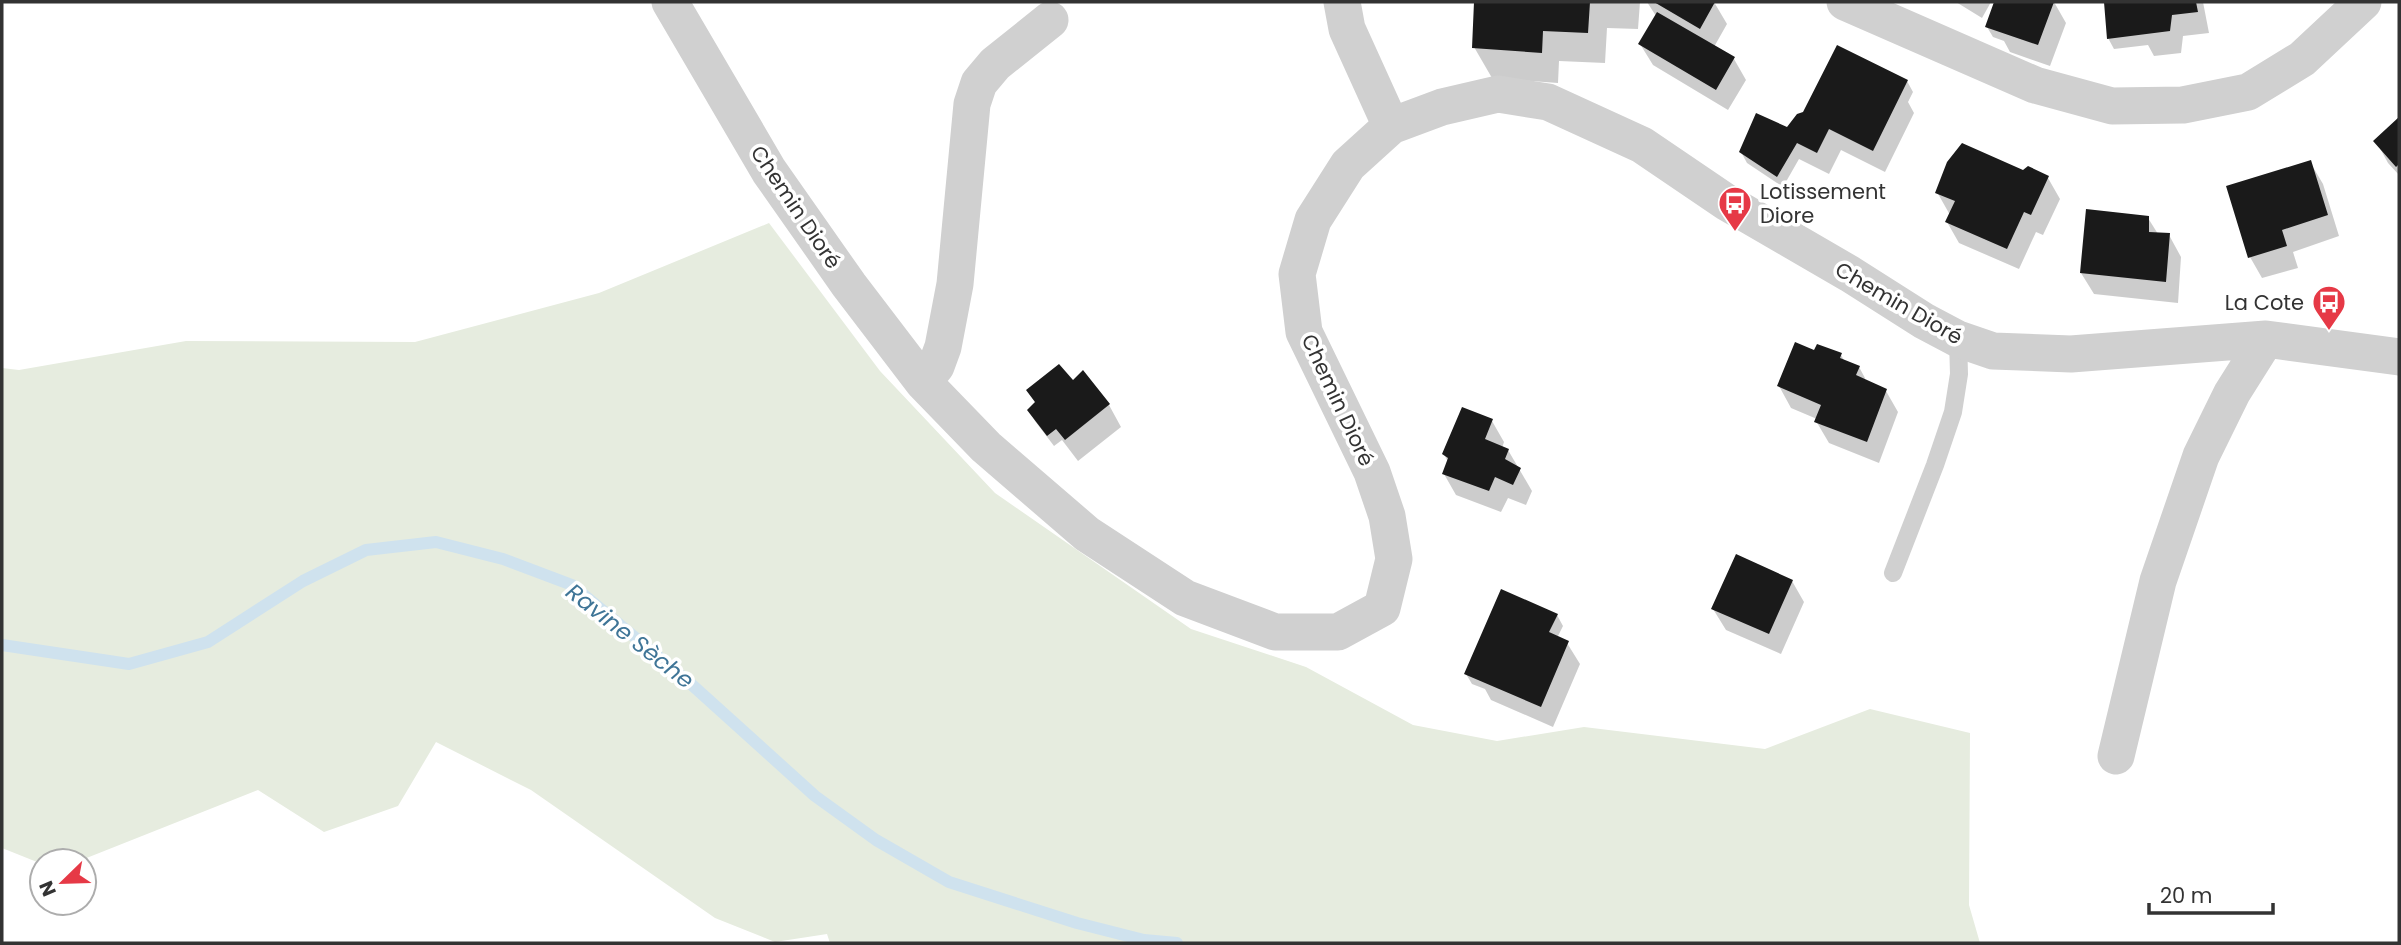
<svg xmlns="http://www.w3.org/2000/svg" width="2401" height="945" font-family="Poppins,sans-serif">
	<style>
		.green { fill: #e6ecdf }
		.shadow { fill: #0003 }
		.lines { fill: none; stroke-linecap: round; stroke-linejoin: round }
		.stream { stroke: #cfe2ee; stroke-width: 12 }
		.building { fill: #1a1a1a }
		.service { stroke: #d0d0d0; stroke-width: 18 }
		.minor { stroke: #d0d0d0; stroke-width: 37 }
		.labels { text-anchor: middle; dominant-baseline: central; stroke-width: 7; stroke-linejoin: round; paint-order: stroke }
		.poi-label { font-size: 21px; fill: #333; stroke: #fff; text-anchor: start }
		.street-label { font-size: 21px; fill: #333; stroke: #fff }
		.water-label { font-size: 23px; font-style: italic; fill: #3f7597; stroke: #fff }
	</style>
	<rect width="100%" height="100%" fill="#fff"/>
	<!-- green -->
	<path class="green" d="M769 223 880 371 995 493 1191 629 1306 667 1413 725 1497 741 1584 727 1765 749 1870 709 1970 733 1969 905 1980 943H830L827 934 775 942 715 918 531 790 436 742 398 806 324 832 258 790 79 861H42V864L2 848V368L19 370 186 341 415 342 599 293Z"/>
	<!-- shadow -->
	<path class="shadow" d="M1476 2H1640L1638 29 1607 28 1605 63 1559 61 1558 83 1492 78 1474 47Z
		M1647 2H1714L1727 24 1714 47 1734 59 1746 80 1728 110 1653 65 1640 44 1656 16Z
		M1956 2H1991L1982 18Z
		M1996 2H2054L2066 23 2050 66 2010 52 2004 41 1993 37 1987 27Z
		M2105 2H2203L2209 33 2183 36 2181 53 2154 56 2148 45 2114 49 2108 38Z
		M1907 81 1913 92 1908 102 1914 113 1885 172 1841 150 1829 174 1799 159 1783 187 1747 163 1741 152 1788 129Z
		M2399 120V175L2388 163 2376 141Z
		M2310 162 2323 184 2339 236 2293 252 2298 268 2262 278 2250 257Z
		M2023 172 2048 178 2060 199 2043 235 2036 232 2019 269 1959 243 1947 222 1950 215 1937 192Z
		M2148 218 2158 234 2169 235 2181 257 2178 303 2094 294 2081 273Z
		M1813 352 1841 355 1845 362 1859 367 1865 378 1864 380 1886 391 1898 412 1879 463 1829 443 1816 421 1817 419 1791 408 1779 386Z
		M1083 373 1109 405 1121 427 1078 461 1062 440 1054 446 1035 421 1029 410 1036 404 1028 390 1073 382Z
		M1492 421 1504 442 1502 448 1508 450 1532 491 1526 505 1508 498 1501 512 1456 495 1444 474 1448 462 1444 454Z
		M1792 581 1804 602 1781 654 1726 630 1713 609Z
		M1557 615 1563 626 1557 638 1567 643 1580 664 1553 727 1491 700 1485 689 1472 684 1466 674Z"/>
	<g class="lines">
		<!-- stream -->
		<path class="stream" d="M2 645 129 664 208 642 303 581 366 550 436 542 503 559 572 585 691 684 815 796 876 840 949 882 1077 923 1144 940 1177 943"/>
	</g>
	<!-- building -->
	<path class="building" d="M1474 2H1590L1588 33 1543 31 1542 53 1472 48Z
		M1654 2H1715L1700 29Z
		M1994 2H2054L2038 45 1985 27Z
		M2104 2H2196L2198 12 2172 15 2170 31 2107 39Z
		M1657 12 1735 57 1716 90 1638 44Z
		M1837 45 1908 80 1873 151 1829 129 1817 153 1797 143 1777 177 1739 152 1756 113 1787 127 1797 114 1803 112Z
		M2399 117V164L2396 167 2373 141Z
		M1962 143 2023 170 2028 166 2049 176 2031 215 2024 212 2007 249 1945 222 1955 201 1935 193 1947 162Z
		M2311 160 2328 215 2282 230 2287 246 2248 258 2226 186Z
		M2086 209 2149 216V232L2170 233 2166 282 2080 273Z
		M1795 342 1814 350 1817 344 1842 353 1840 358 1860 366 1856 375 1887 389 1867 442 1814 422 1821 405 1777 386Z
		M1059 364 1073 380 1083 370 1110 404 1065 440 1056 429 1047 436 1027 410 1035 402 1026 390Z
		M1462 407 1493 419 1485 439 1509 449 1505 459 1521 468 1513 485 1495 477 1489 491 1442 474 1448 458 1442 454Z
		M1736 554 1793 580 1769 634 1711 609Z
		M1501 589 1558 614 1549 632 1569 641 1541 707 1464 674Z"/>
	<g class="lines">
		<!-- service -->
		<path class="service" d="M1893 573 1935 465 1953 412 1959 374 1958 339"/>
		<!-- minor -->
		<path class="minor" d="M670 2 769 171 849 285 923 382 986 447 1087 534 1185 598 1275 632H1338L1382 608 1394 559 1387 516 1372 472 1304 332 1297 274 1313 220 1348 165 1391 126 1442 107 1498 94 1548 102 1642 145 1726 202 1850 274 1924 321 1958 339 1993 351 2071 354 2266 339 2399 357
			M1342 2 1347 29 1391 126
			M1845 2 2035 85 2112 106 2183 105 2248 92 2302 59 2363 2
			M923 382 936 366 943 347 955 284 972 104 979 83 995 64 1050 20
			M2116 756 2158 581 2201 456 2232 393 2266 339"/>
	</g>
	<!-- icons -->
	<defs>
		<symbol id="bus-pin" viewBox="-11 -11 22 30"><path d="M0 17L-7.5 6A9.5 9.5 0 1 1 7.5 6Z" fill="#e63946" stroke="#fff"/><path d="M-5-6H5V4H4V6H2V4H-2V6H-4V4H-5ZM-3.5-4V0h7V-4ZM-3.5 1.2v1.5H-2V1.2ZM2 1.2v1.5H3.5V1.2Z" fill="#fff"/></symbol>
	</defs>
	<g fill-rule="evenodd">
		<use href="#bus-pin" x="1716" y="184" width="38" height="52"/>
		<use href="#bus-pin" x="2310" y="283" width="38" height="52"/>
	</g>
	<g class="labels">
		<!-- poi labels -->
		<g class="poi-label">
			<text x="1760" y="191">Lotissement<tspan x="1760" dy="24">Diore</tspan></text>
			<text x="2304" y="302" text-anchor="end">La Cote</text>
		</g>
		<!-- street labels -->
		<g class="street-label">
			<text transform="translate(796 207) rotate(56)">Chemin Dioré</text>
			<text transform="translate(1899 303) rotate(30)">Chemin Dioré</text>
			<text transform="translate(1338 400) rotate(65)">Chemin Dioré</text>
		</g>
		<!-- water labels -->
		<g class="water-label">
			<text transform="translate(630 636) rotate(38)">Ravine Sèche</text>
		</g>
	</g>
	<!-- border -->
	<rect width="2401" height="945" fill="none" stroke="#333333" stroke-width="7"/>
	<!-- north arrow -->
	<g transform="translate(63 882) rotate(247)"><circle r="33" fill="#ffffff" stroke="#adadad" stroke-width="2"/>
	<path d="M0-5L12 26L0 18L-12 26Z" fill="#e63946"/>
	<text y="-10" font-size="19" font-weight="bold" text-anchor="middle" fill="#333333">N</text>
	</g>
	<!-- scale -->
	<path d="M2149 903v10h124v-10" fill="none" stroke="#333333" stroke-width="3.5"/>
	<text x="2160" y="903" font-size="21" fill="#333333" stroke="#ffffff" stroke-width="5" paint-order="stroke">20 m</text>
</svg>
